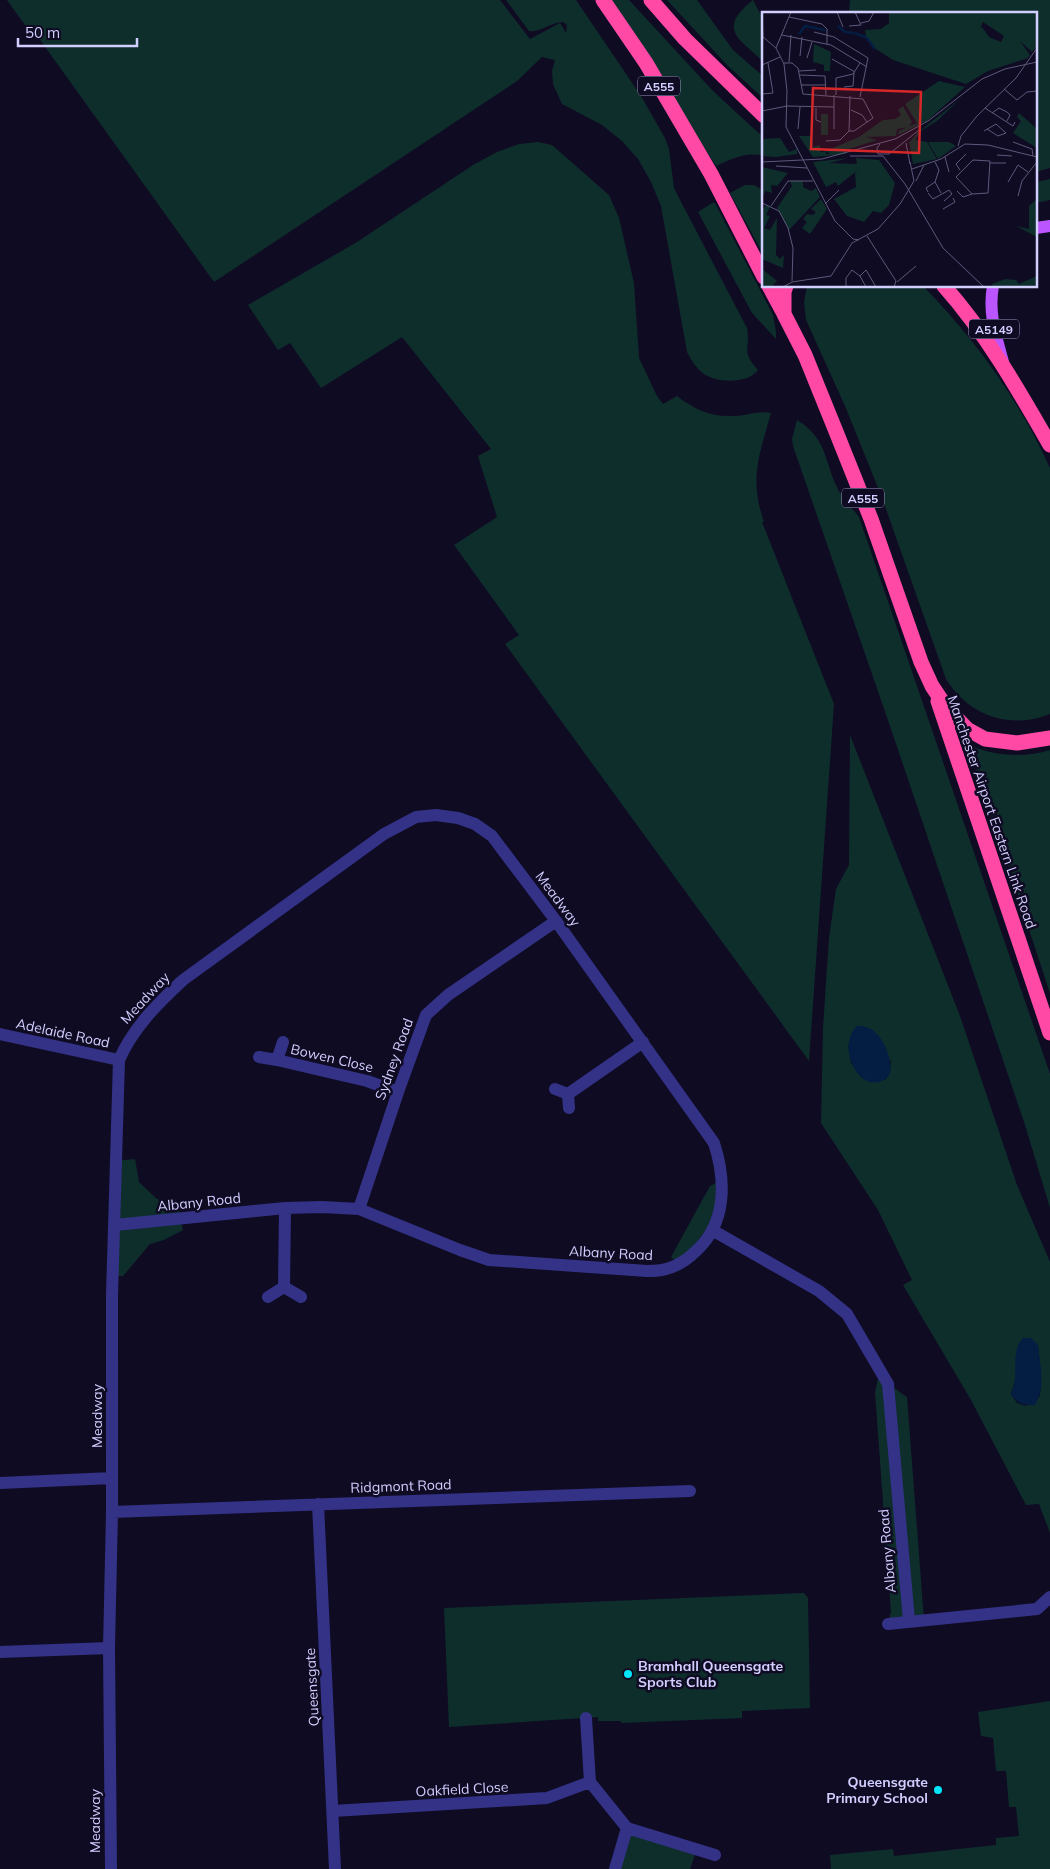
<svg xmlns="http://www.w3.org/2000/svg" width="1050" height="1869" font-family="Mulish,sans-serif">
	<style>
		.green { fill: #0e2e2c; fill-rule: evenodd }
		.water { fill: #041d43 }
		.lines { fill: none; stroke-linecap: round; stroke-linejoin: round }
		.street { stroke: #333287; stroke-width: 12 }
		.primary { stroke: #b5f; stroke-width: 12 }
		.highway { stroke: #ff49a5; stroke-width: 15 }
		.poi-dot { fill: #00e6f9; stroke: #0f0b23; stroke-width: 2 }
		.labels { text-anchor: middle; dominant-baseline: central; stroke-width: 5; stroke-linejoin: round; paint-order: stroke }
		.shield { fill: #0f0b23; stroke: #9894bd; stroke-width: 1 }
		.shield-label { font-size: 12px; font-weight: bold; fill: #d2ceff }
		.street-label { font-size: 14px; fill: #d2ceff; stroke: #0f0b23 }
		.poi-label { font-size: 14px; font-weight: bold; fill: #d2ceff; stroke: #0f0b23; text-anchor: start }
		.inset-river { fill: none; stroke: #041d43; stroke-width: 2.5 }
		.inset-road { fill: none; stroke: #5d597b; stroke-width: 1 }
		.view { fill: #d62828; fill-opacity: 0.15; stroke: #d62828; stroke-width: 2.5 }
		.inset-edge { fill: none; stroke: #d2ceff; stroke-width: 2.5 }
	</style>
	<rect width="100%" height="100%" fill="#0f0b23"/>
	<!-- green -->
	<path class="green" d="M7 0H500L530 39 560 23 566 33 567 25 563 22C551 22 540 33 529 31L506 0H576L641 96 665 138 669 149 674 188 678 196 747 328C751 350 740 350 758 370 748 384 717 383 704 374 696 368 692 361 687 352L661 206 651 182 638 159 622 141 602 125 562 104 553 84 552 71 555 60 542 57 517 81 214 282 38 37 35 39Z
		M609 0H629L713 91 764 138V156C747 151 731 159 716 166Z
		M667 0H697L733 50 764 77V99L728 66Z
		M753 0 764 21V62C738 38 717 29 753 0Z
		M850 0H1050V168L1036 172V14H849Z
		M538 142 552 145 609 195 619 218 634 283 639 358 657 396 663 404 677 396C694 409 710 417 732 416 746 416 758 410 771 413 759 456 749 478 764 522H762L834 704 809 1061 505 644 519 635 454 545 497 517 478 456 491 449 402 337 321 388 290 343 278 350 248 305 357 242 473 165 497 152 519 144Z
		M1050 179V200L1036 203V182Z
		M745 185H754L764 191V256L730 193Z
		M712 203H715L773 315 776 332V339L752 313 698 212Z
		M807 286H923C975 339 1019 400 1050 468V714C1010 730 969 716 946 679L881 495 845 406 806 320 804 302Z
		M797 420C831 441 823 466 842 496 846 503 854 510 859 517L1050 1074V1208L1025 1125 890 726 793 446 792 439Z
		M850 735 960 1016 1017 1185 1050 1262V1533L1039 1504 1026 1505 971 1400 903 1285 912 1280 878 1210 821 1123 823 1028 829 938 836 889 849 865ZM848 1045 891 1061 890 1072 885 1080 862 1078 851 1063ZM1038 1345 1041 1380 1040 1396 1026 1406 1017 1403 1011 1394 1015 1381Z
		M971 746C996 756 1024 758 1050 750V993L970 751 969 749Z
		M135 1159 139 1182 157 1199 179 1205 180 1219 183 1230 164 1240 150 1244 123 1276H113L116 1161Z
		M722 1180 720 1213 679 1264 671 1257 710 1186Z
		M880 1370 888 1384 907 1397 924 1620 888 1624 891 1612 875 1392Z
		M804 1593 808 1598 810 1708 742 1711V1718L622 1723 620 1721H598V1717L449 1727 444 1608Z
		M1050 1701V1869H831L830 1855 893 1849 894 1856 996 1845V1838L1019 1836 1016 1807H1009L1006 1771H996L993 1738 981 1736 978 1712Z
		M627 1828 697 1849 690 1869H615Z"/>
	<!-- water -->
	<path class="water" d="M857 1026C864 1026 870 1027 875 1032 885 1041 899 1072 884 1080 858 1094 836 1045 857 1026Z
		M1023 1338H1031L1038 1345C1040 1365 1046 1387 1035 1405 1023 1406 1018 1404 1011 1394 1013 1389 1015 1384 1015 1378 1016 1364 1013 1349 1023 1338Z"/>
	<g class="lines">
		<!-- street -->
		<path class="street" d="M0 1034 119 1060
			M283 1042 277 1060 367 1081 398 1092
			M259 1057 277 1060
			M555 1089 568 1094 569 1108
			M568 1094 643 1042
			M359 1209 398 1092 426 1015 448 995 556 921
			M712 1230 819 1291 847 1314 888 1384 909 1621
			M284 1287 301 1297
			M268 1297 284 1287 285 1208
			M0 1483 112 1478
			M318 1504 335 1869
			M112 1512 690 1491
			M888 1624 1037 1609 1050 1597
			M0 1652 109 1648
			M590 1782 627 1828 715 1855
			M333 1811 547 1798 590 1782 586 1718
			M111 1869 109 1648 112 1512V1295L119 1060C133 1028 157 1004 183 980L384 834 416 817 436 815 458 818 475 824 492 836 556 921 714 1143C726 1180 727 1223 696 1251 688 1259 678 1266 666 1269 660 1271 653 1271 647 1271L489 1260 460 1250 359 1209 322 1207 285 1208 115 1225
			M615 1869 627 1828"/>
		<!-- primary -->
		<path class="primary" d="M1036 228 1050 226
			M993 286C988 313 996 336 1003 362"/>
		<!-- highway -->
		<path class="highway" d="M603 0 646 63 711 174 764 277
			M651 0 685 39 764 116
			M769 286 783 312
			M786 286 784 292V314L805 355 837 434 871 519 921 662 932 686 946 707 967 729 985 739 1017 743 1050 738
			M944 286C986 333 1019 391 1050 445
			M938 701 1050 1033"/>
	</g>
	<!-- markers -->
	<g class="poi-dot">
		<circle cx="628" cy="1674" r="5"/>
		<circle cx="938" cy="1790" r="5"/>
	</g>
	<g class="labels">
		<!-- shield labels -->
		<g class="shield">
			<rect x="638" y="76.5" width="42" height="19" rx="4"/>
			<rect x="969" y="319.5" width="50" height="19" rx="4"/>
			<rect x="842" y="488.5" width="42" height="19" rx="4"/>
		</g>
		<g class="shield-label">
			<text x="659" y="86">A555</text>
			<text x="994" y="329">A5149</text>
			<text x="863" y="498">A555</text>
		</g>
		<!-- street labels -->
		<g class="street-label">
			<text transform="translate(992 812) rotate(71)">Manchester Airport Eastern Link Road</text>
			<text transform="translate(558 899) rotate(53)">Meadway</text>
			<text transform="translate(145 998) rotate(-47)">Meadway</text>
			<text transform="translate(63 1033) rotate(12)">Adelaide Road</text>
			<text transform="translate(332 1058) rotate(13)">Bowen Close</text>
			<text transform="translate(394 1059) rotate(-70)">Sydney Road</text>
			<text transform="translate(199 1202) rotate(-6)">Albany Road</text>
			<text transform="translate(611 1253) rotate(3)">Albany Road</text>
			<text transform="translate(97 1416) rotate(-90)">Meadway</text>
			<text transform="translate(401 1486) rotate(-2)">Ridgmont Road</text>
			<text transform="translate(887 1551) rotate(-95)">Albany Road</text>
			<text transform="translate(312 1687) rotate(-93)">Queensgate</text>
			<text transform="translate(462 1789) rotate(-3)">Oakfield Close</text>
			<text transform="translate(95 1821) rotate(-90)">Meadway</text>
		</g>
		<!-- poi labels -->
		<g class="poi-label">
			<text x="638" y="1666">Bramhall Queensgate<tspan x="638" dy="16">Sports Club</tspan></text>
			<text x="928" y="1782" text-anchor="end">Queensgate<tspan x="928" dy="16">Primary School</tspan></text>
		</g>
	</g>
	<!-- overview -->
	<g transform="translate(762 12)">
		<rect width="275" height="275" fill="#0f0b23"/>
		<path d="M127 0H275V34L270 40 258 29 268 43 266 46 226 59 204 72 131 48 114 37 104 25 103 18 119 17 127 11ZM221 10 242 24 239 30 227 25 220 15 218 16ZM52 32 69 40 68 59H62V53L51 50ZM177 69 203 75 165 109 136 123 137 119 155 111 143 92ZM198 87 175 109 159 119 153 128 165 130 175 147 151 152 147 129 148 130 154 122ZM141 94 150 110 147 115 135 117 134 124 104 125 115 128 84 138V142L51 145 37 124H50L51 135 58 133 59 140 64 139V142H68L64 139 97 125 121 108 133 107 139 103 136 98ZM257 101 275 117V136L251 121 259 109 255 105ZM59 102H66V123H59ZM18 126 27 140 35 137V142L0 147 13 145 0 144V127ZM166 130H187L194 134 176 147ZM87 146 67 151 95 152 94 146 117 148 133 171 127 193 119 201 111 199 102 210 85 204 72 187 94 175 93 161 97 157 76 174 74 170 64 175 51 150ZM0 155 26 161 15 174 9 173 10 181 3 179 1 184ZM28 169H41V175L49 179 54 176 58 185 27 218 15 196 30 174ZM59 187 65 197 48 222 40 216 45 210 41 207 45 202 51 203 54 200 49 197ZM275 187V225L254 214 267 217V194ZM4 193 8 195 4 203 8 204 2 216 8 218 15 206 14 243 18 247 22 243 21 256 0 247V198ZM0 257 15 269 9 275H0ZM275 264V275H231L230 272 243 267 254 268 257 272Z" fill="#0e2e2c" fill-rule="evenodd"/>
		<path class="inset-river" d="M76 14 83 20 92 21M93 21 105 26 113 37M37 22 43 14 63 18"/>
		<path class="inset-road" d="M75 0 81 15M0 3 1 25 14 36M27 5 60 12 65 17V32M99 11 107 9 112 0M87 14 99 13 93 0M52 20 72 25 106 46 98 85M20 23 69 33 105 55M14 36 22 52 25 79 24 115 73 209 91 227 97 228M14 36 29 0M38 44 40 25M45 46 50 30M70 47 93 60M27 50 29 23M22 51H30L36 56 41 82 101 87 111 106 92 119H87M0 53 18 45M37 59 54 58M38 63 63 64 64 83M39 73H64M82 75 91 74 92 61M242 77 255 88 265 80 275 79M0 82 11 81 6 51M72 83V117M74 83V66L91 62 98 51M54 96V108L59 110M223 96 251 114 253 110M89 98 100 103 105 110M0 99 25 94 72 95M230 101 237 96 245 100 248 103 245 109M36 117 38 95M222 119 234 112 244 121 236 124 225 117M64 129 78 128 87 119 88 84M251 130 270 137 271 144M144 131 148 152M118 132 115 136 116 142H127L157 118M196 134 199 124 215 104 254 66 275 36M235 143 250 144M88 144H121L143 172 181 236 222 275M183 145 187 160M211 148 228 149 226 181 210 182 194 165ZM0 150 60 147 133 127 166 109 220 67 243 57 275 50M173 150 177 158 173 170 179 181M228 151H244M14 154 45 156M150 157 179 147 203 132 226 133 275 145M198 158 194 152 204 142M154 169 162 153M246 170 256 153 266 160M195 179 201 185 210 182M166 180 164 176 173 170M166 181 171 187 187 178 190 182 182 189M256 184 260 169 275 150M0 191 17 199 26 216 31 236 30 269M63 192 77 178M9 194 26 169H51M181 197 193 190 191 186M105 224 134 269 132 275M69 264 90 231 116 217 138 192 152 169 148 150M98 264 104 258 114 275M135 270 154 254M21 275 30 270 69 264M84 275V266L90 258 98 264 104 275"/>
		<path class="view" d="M51 76 159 80 157 141 49 137Z"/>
		<rect width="275" height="275" class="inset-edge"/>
	</g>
	<!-- scale -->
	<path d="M18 38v8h119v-8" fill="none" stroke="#d2ceff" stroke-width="2.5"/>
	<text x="25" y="38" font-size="15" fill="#d2ceff" stroke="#0f0b23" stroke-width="4" paint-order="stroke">50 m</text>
</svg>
